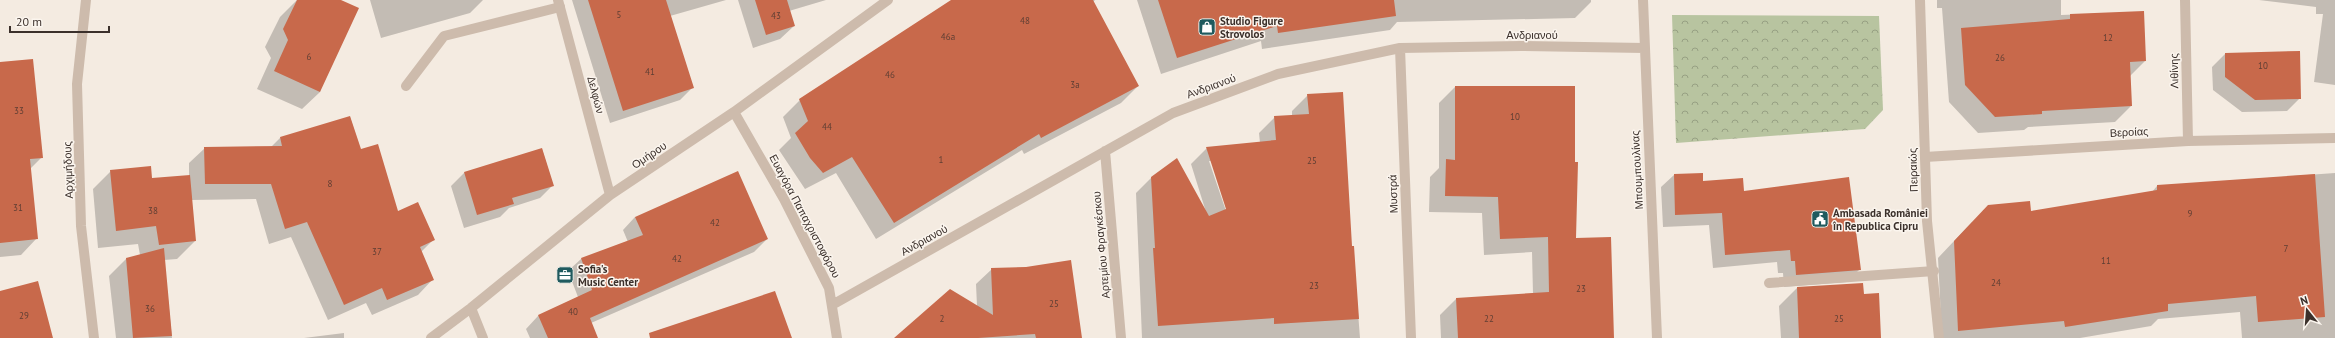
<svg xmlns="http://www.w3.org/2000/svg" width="2335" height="338" font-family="'PT Sans',sans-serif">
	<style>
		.forest { fill: url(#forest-crowns) }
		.shadow { fill: #0003; fill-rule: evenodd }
		.building { fill: #c8694b }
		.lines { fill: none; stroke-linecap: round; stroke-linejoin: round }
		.service { stroke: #cdbbac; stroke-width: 10 }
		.minor { stroke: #cdbbac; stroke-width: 10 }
		.tertiary { stroke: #cdbbac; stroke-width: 10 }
		.labels { text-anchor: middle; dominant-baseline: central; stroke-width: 3; stroke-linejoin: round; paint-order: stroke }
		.number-label { font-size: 9px; fill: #5e3e33 }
		.poi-label { font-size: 11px; font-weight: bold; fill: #3b302b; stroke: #fbf5ee; text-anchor: start }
		.street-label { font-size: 11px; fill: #3b302b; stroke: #fbf5ee }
	</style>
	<defs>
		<pattern id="forest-crowns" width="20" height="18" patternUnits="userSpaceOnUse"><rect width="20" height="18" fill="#b8c4a0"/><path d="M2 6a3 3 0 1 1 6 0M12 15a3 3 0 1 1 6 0" fill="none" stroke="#97a083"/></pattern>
	</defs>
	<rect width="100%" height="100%" fill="#f4ebe1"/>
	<!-- forest -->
	<path class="forest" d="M1672 15 1879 16 1883 110 1865 129 1676 143Z"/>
	<!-- shadow -->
	<path class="shadow" d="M297 0H339L320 92 302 109 257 89 271 58 265 47 280 17Z
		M370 0H483L470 13 381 38Z
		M572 0H726L670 16 693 87 680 100 610 123Z
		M738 0H826L789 11 794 26 780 39 753 48Z
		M953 0H1095L1093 2 1138 86 1121 103 1024 154 1022 150 876 239 836 173 805 189 779 150 791 138 783 117 800 100Z
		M1137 0H1591V2L1575 18 1397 22 1390 30 1262 49 1261 41 1161 74Z
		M1937 0H2061V15L2143 12 2145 61 2130 76 2131 106 2115 122 2028 127 2024 130 1978 133 1949 102 1942 8H1937Z
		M2259 0H2335V85L2314 82 2323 14H2316V7Z
		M2299 52 2300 98 2287 111 2242 112 2213 90 2212 67 2225 54Z
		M0 63 42 157 30 169 37 238 21 255 0 257Z
		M1455 87 1575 239 1613 338H1441L1440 315 1456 299 1533 294 1532 252 1484 255 1482 213 1429 212 1430 177 1439 168V103Z
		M1308 95 1351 247H1353L1360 338H1142L1136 193 1152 177 1206 212 1191 164 1207 148 1260 143 1259 133 1275 117 1292 116V111ZM1209 161H1212L1229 213 1227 214Z
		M350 117 360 151 398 212 433 240 421 252 433 279 418 295 372 315 366 303 328 320 291 237 269 244 256 199 191 200 195 241 177 259 164 260 172 338H116L109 276 126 259 140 255 138 244 98 248 93 189 111 171 151 179 189 176V163L205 148 271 147 280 138Z
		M542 149 553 185 540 198 509 208 500 217 464 228 451 186 464 173Z
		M2335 173V338H2242L2240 312 2158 319 2151 326 2080 338H1942L1938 258 1972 222 2152 192 2157 186Z
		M1674 175 1743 192 1860 269 1847 282 1784 287 1783 273H1778L1777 262 1713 268 1709 225 1663 227 1661 187Z
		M635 217 767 239 754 252 591 323 597 338H530L526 329 538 316 578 297 568 271 581 259 628 242 623 230Z
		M992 269 1081 338H896L977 306 976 284Z
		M1797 288 1863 295 1880 338H1781L1779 306Z
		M344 333V338H304Z"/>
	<!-- building -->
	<path class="building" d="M297 0H341L359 8 320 92 274 71 288 40 283 29Z
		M588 0H666L694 88 623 111Z
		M755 0H787L795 26 766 35Z
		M951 0H1093L1139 86 1041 138 1039 134 894 223 852 157 823 173 810 158 795 133 808 121 799 99Z
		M1158 0H1394L1396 16 1278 33 1277 26 1177 58Z
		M2144 11 2146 61 2130 62 2132 106 2042 111V114L1995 117 1965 85 1961 28 2070 19V14Z
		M2300 51 2301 99 2255 100 2225 77V53Z
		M33 59 43 158 30 159 38 239 0 243V62Z
		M1455 86H1575V162H1578L1576 238 1611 237 1614 338H1458L1456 298 1549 292 1548 237 1500 239 1498 197 1445 196 1446 159 1455 160Z
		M1343 92 1352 246H1354L1359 319 1274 324V318L1158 326 1153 248H1155L1151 177 1177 158 1209 216 1226 209 1206 147 1276 140 1274 116 1309 114 1307 94Z
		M350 116 361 149 378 144 398 211 418 202 435 240 420 247 434 280 387 300 382 288 344 305 307 222 285 229 271 184H205L204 147 282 146 280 137Z
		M542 148 554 186 512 198 514 204 477 215 464 172Z
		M151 166 152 178 190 175 196 241 159 245 156 226 116 231 110 170Z
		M738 171 768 239 590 318 598 338H548L538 315 592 290 581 258 643 235 635 217Z
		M1703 173V181L1743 178 1744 191 1849 177 1861 270 1796 275 1795 261H1791L1790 250 1725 255 1722 213 1675 215 1674 174Z
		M2315 174 2325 317 2258 322 2256 296 2168 304V311L2065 327 2064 321 1958 331 1954 241 1988 205 2030 201 2031 211 2157 190V185Z
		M164 248 172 336 133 338 126 258Z
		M1071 260 1082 338H1036L1035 334 978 338H894L950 289 993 315 991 268 1026 267Z
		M38 281 53 338H0V291Z
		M1863 283 1864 294 1879 293 1881 338H1799L1797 287Z
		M775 291 792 338H650L649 333Z"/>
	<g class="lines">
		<!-- service -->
		<path class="service" d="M406 86 444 36 560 7
			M1769 283 1934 271"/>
		<!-- minor -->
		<path class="minor" d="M86 0 77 84 81 226 94 338
			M558 0 610 195
			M1643 0 1657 338
			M2185 0 2188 141
			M1400 48 1411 338
			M734 112 784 199 829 288 837 338
			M1105 151 1121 338
			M1925 157 2188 141 2335 138
			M832 305 1173 113 1278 74 1400 48 1521 46 1644 48
			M471 308 483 338
			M431 338 471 308 610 195 734 112 888 0"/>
		<!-- tertiary -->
		<path class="tertiary" d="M1920 0 1927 221 1939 338"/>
	</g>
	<!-- icons -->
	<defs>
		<symbol id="shop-square" viewBox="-11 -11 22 22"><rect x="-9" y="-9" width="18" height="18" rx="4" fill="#1f5a5e" stroke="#fbf5ee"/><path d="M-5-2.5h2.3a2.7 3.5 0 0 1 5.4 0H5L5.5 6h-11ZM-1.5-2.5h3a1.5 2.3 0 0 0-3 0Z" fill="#fff"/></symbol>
		<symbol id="civic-square" viewBox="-11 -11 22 22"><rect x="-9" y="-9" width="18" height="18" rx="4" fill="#1f5a5e" stroke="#fbf5ee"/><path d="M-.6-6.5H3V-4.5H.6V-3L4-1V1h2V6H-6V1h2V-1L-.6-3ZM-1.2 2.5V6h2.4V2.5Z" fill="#fff"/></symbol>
		<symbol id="office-square" viewBox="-11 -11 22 22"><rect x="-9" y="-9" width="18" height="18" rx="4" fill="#1f5a5e" stroke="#fbf5ee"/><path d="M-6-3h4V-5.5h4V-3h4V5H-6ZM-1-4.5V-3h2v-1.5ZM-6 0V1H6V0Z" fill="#fff"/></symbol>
	</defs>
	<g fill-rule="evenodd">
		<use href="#shop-square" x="1197" y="17" width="20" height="20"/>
		<use href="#civic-square" x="1810" y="209" width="20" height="20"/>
		<use href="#office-square" x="555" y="265" width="20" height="20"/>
	</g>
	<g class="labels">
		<!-- number labels -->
		<g class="number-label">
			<text x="619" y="14">5</text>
			<text x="776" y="15">43</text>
			<text x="1025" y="20">48</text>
			<text x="948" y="36">46a</text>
			<text x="2108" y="37">12</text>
			<text x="309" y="56">6</text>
			<text x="2000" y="57">26</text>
			<text x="2263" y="65">10</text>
			<text x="650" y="71">41</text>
			<text x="890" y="74">46</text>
			<text x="1075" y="84">3a</text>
			<text x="19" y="110">33</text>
			<text x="1515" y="116">10</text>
			<text x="827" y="126">44</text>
			<text x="941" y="159">1</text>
			<text x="1312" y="160">25</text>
			<text x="330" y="183">8</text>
			<text x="18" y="207">31</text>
			<text x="153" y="210">38</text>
			<text x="2190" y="213">9</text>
			<text x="715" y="222">42</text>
			<text x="2286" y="248">7</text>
			<text x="377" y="251">37</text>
			<text x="677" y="258">42</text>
			<text x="2106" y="260">11</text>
			<text x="1996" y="282">24</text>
			<text x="1314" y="285">23</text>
			<text x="1581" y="288">23</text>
			<text x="1054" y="303">25</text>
			<text x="150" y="308">36</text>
			<text x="573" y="311">40</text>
			<text x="24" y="315">29</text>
			<text x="942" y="318">2</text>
			<text x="1489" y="318">22</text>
			<text x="1839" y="318">25</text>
		</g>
		<!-- poi labels -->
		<g class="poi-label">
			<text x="1220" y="21">Studio Figure<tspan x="1220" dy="13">Strovolos</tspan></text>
			<text x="1833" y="213">Ambasada României<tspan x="1833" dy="13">în Republica Cipru</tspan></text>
			<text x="578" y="269">Sofia's<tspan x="578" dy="13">Music Center</tspan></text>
		</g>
		<!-- street labels -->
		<g class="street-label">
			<text x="1532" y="35">Ανδριανού</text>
			<text transform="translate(2174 71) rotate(-91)">Λιθίνης</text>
			<text transform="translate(1211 86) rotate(-20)">Ανδριανού</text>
			<text transform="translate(596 95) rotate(75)">Δελφών</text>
			<text transform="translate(2129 132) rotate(-3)">Βεροίας</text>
			<text transform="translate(649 155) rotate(-34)">Ομήρου</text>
			<text transform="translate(68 170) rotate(-92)">Αρχιμήδους</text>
			<text transform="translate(1637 170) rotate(-93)">Μπουμπουλίνας</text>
			<text transform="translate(1913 170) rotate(-92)">Πειραιώς</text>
			<text transform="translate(1393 194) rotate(-92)">Μυστρά</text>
			<text transform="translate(805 216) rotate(62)">Ευαγόρα Παπαχριστοφόρου</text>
			<text transform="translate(924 240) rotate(-29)">Ανδριανού</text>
			<text transform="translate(1101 245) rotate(-95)">Αρτεμίου Φραγκέσκου</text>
		</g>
	</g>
	<!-- north arrow -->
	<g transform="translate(2307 310) rotate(343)" stroke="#fbf5ee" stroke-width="3" paint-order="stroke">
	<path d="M0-3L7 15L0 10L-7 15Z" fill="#3b302b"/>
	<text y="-6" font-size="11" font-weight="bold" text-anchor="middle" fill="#3b302b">N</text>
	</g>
	<!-- scale -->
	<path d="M10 26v6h99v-6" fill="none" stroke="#3b302b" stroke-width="2"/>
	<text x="16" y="26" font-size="12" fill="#3b302b" stroke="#fbf5ee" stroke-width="3" paint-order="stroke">20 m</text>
</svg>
